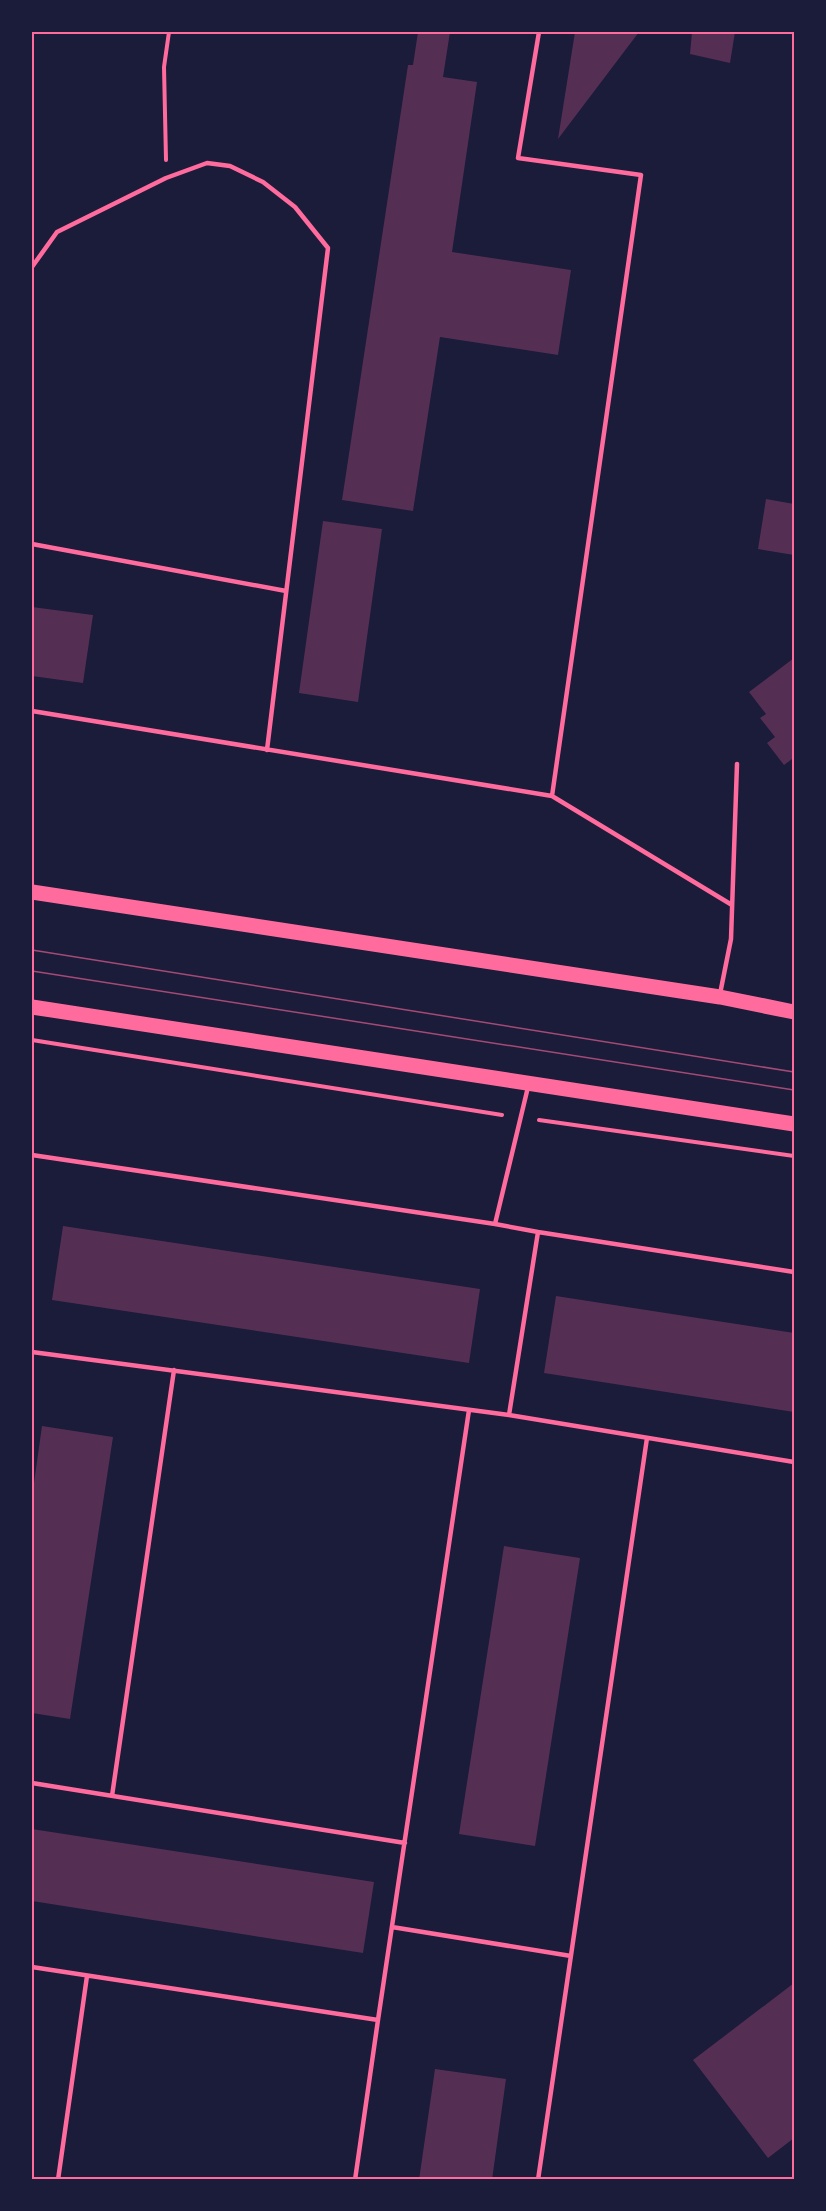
<svg xmlns="http://www.w3.org/2000/svg" width="826" height="2211" font-family="'Noto Serif',serif">
	<style>
		.building { fill: #542f53 }
		.lines { fill: none; stroke-linecap: round; stroke-linejoin: round }
		.path { stroke: #ff6b9d; stroke-width: 4 }
		.service { stroke: #ff6b9d; stroke-width: 4.5 }
		.primary { stroke: #ff6b9d; stroke-width: 15 }
		.tram { stroke: #a44b75; stroke-width: 1.5 }
		.neatline { fill: none; stroke: #ff6b9d; stroke-width: 2 }
	</style>
	<rect width="100%" height="100%" fill="#1b1b3a"/>
	<!-- building -->
	<path class="building" d="M418 32H450L443 77 477 82 452 252 571 270 558 355 440 337 413 511 342 500 408 65H413Z
		M575 32H639L558 139Z
		M692 32H735L730 63 690 54Z
		M766 499 794 504V555L758 549Z
		M323 521 382 529 358 702 299 693Z
		M32 607 93 615 83 683 32 676Z
		M794 658V763L792 759 784 765 767 743 775 737 760 718 766 714 749 692Z
		M63 1226 480 1289 469 1363 52 1300Z
		M556 1296 794 1333V1412L544 1373Z
		M42 1426 113 1437 70 1719 32 1713V1497Z
		M504 1546 580 1558 535 1846 459 1834Z
		M32 1829 374 1882 363 1953 32 1901Z
		M794 1983V2138L768 2158 693 2060Z
		M435 2069 506 2079 492 2180H419Z"/>
	<g class="lines">
		<!-- path -->
		<path class="path" d="M166 160 164 67 169 32
			M32 1040 502 1115
			M539 1120 794 1156"/>
		<!-- service -->
		<path class="service" d="M539 32 518 158 641 175 552 796 732 905
			M32 267 57 232 166 178 207 163 230 166 263 182 295 207 328 248 267 750
			M32 544 286 591
			M32 711 552 796
			M720 994 731 939 737 764
			M32 1155 495 1224
			M538 1232 794 1272
			M32 1352 509 1415 794 1462
			M509 1415 538 1232 495 1224 528 1087
			M32 1783 405 1843
			M112 1796 174 1370
			M392 1927 571 1956
			M32 1967 378 2020 469 1410
			M58 2180 87 1976
			M355 2180 378 2020
			M538 2180 647 1438"/>
		<!-- primary -->
		<path class="primary" d="M32 892 720 997 794 1012
			M32 1007 794 1124"/>
		<!-- tram -->
		<path class="tram" d="M32 950 794 1072
			M32 971 794 1090"/>
	</g>
	<!-- border -->
	<rect width="826" height="2211" fill="none" stroke="#1b1b3a" stroke-width="66"/>
	<rect x="33" y="33" width="760" height="2145" class="neatline"/>
</svg>
